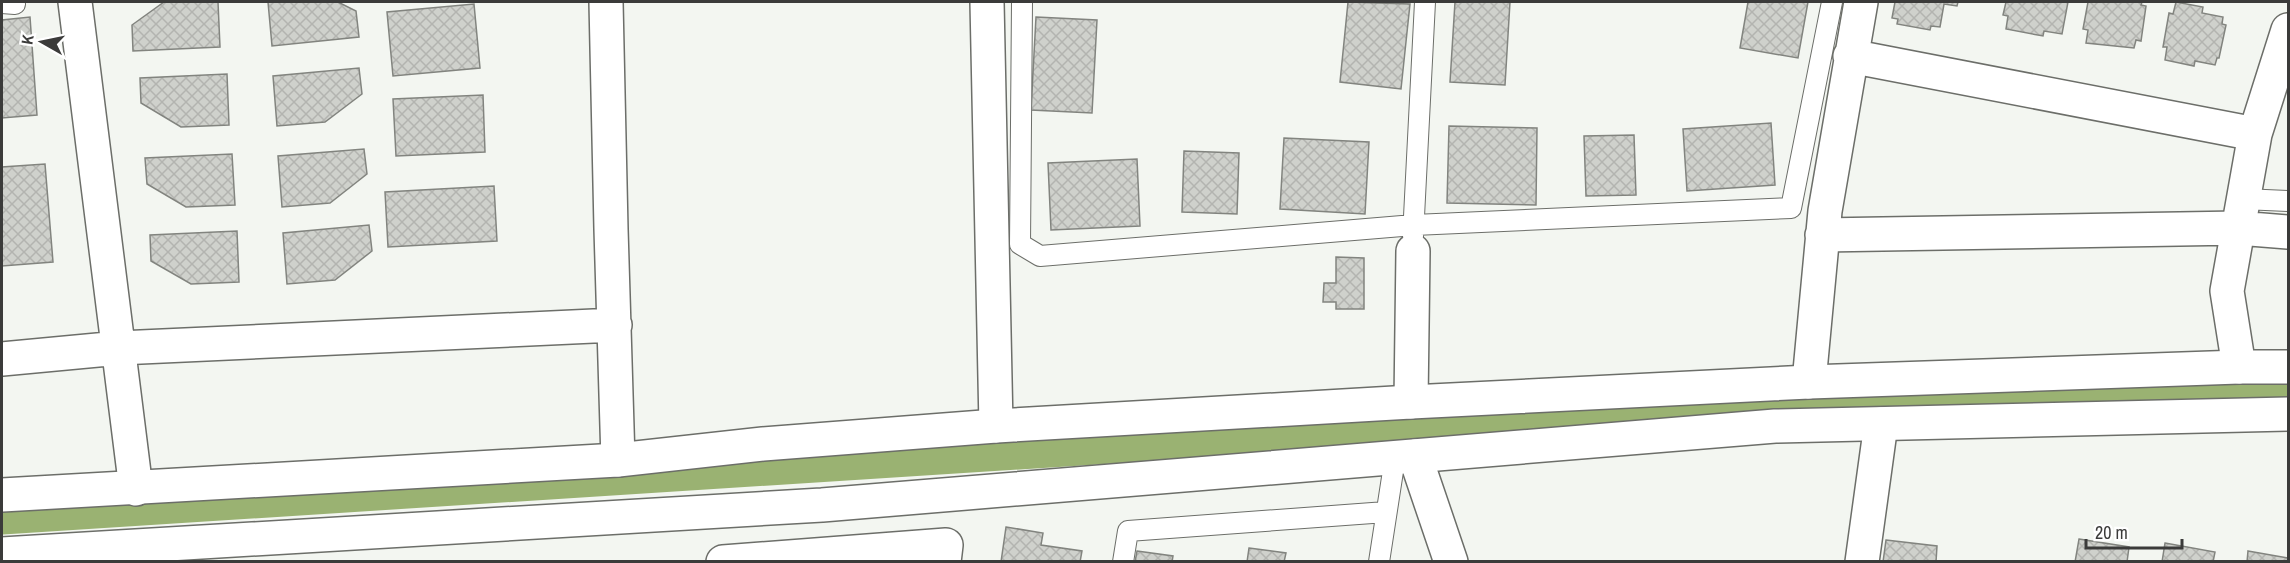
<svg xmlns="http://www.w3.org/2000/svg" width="2290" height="563" font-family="'Archivo Narrow',sans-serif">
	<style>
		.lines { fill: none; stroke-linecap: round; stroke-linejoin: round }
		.canal { stroke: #9ab272; stroke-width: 33 }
		.building { fill: url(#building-cross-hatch); stroke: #82847f; stroke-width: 1.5 }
		.service-casing { stroke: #6c6e69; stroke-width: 22 }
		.minor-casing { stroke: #6c6e69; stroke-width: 36 }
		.tertiary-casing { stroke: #6c6e69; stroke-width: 36 }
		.service { stroke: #fff; stroke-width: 20 }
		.minor { stroke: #fff; stroke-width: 33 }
		.tertiary { stroke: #fff; stroke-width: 33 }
	</style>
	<defs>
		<pattern id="building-cross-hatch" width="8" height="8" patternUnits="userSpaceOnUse" patternTransform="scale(1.5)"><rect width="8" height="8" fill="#cfd1cc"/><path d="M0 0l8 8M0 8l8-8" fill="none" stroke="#b3b4b0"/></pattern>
	</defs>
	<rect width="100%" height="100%" fill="#f3f6f1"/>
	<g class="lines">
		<!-- canal -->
		<path class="canal" d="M2 518 1658 412 2247 388 2288 390"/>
	</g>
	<!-- building -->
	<path class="building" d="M164 2H218L220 47 133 51 132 25Z
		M268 2H338L356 11 359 37 272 46Z
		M1348 2 1410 4 1401 89 1340 82Z
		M1455 2H1510L1505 85 1450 82Z
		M1748 2H1808L1798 58 1740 48Z
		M1895 2H1958L1957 6 1944 4 1940 27 1931 26 1930 30 1897 24 1898 19 1892 18Z
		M2006 2H2068L2062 34 2044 31 2043 36 2006 29 2008 16 2003 15Z
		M2088 2H2142L2141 5 2146 6 2141 41 2136 40 2134 48 2086 43 2088 30 2083 29Z
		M2176 2 2203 7 2202 13 2223 17 2222 24 2226 25 2219 58H2217L2215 65 2195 61 2194 66 2165 60 2167 47H2163L2169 13 2173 14Z
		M474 4 480 68 393 76 387 12Z
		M30 17 37 115 2 118V20Z
		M1036 17 1097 20 1092 113 1031 110Z
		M359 68 362 94 325 122 277 126 273 76Z
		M227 74 229 125 181 127 141 103 140 78Z
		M483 95 485 152 396 156 393 99Z
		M1771 123 1775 185 1687 191 1683 129Z
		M1449 126 1537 128 1536 205 1447 203Z
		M1634 135 1636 195 1586 196 1584 136Z
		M1284 138 1369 142 1365 214 1280 209Z
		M364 149 367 174 330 203 282 207 278 156Z
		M1184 151 1239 153 1237 214 1182 212Z
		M232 154 235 205 186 207 147 184 145 158Z
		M1137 159 1140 226 1051 230 1048 163Z
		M45 164 53 262 2 266V167Z
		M494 186 497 241 388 247 385 192Z
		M369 225 372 251 335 280 287 284 283 233Z
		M237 231 239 282 191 284 151 261 150 235Z
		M1336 257 1364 258V309H1336V302H1323L1324 283H1336Z
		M1006 527 1043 533 1041 545 1082 551 1080 562H1001Z
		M2079 539 2129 547 2127 562H2075Z
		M1886 540 1937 546 1936 562H1883Z
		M2165 543 2215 552 2213 562H2162Z
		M1249 548 1286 553 1284 562H1247Z
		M1137 551 1173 556 1172 562H1135Z
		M2248 551 2288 558V562H2247Z"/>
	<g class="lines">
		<defs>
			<path id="service" d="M1022 2 1020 244 1040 256 1414 225 1791 208 1832 2
				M2 3 15 4
				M2243 199 2288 201
				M1413 236 1425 2
				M1123 562 1128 531 1386 512
				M1379 562 1395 458"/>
			<path id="minor" d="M75 2 136 489
				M606 2 611 229 618 460
				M987 2 996 426
				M1850 56 2255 134
				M1822 235 2238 228 2288 232
				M2 359 119 348 615 325
				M2239 367 2227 291 2255 134 2288 30
				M1809 382 1825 211 1861 2
				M1411 402 1413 251
				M1415 456 1451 562
				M723 562 946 545 944 562
				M1862 562 1881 424"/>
			<path id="tertiary" d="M2 495 618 460 763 444 996 426 1411 402 1809 382 2239 367H2288
				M2 554 822 505 1775 426 2288 414"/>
		</defs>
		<!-- service casing -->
		<use href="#service" class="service-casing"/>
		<!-- minor casing -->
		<use href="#minor" class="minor-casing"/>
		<!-- tertiary casing -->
		<use href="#tertiary" class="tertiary-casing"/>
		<!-- service -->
		<use href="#service" class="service"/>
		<!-- minor -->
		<use href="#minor" class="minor"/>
		<!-- tertiary -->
		<use href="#tertiary" class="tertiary"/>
	</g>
	<!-- border -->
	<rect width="2290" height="563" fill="none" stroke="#3b3b3a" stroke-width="6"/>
	<!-- north arrow -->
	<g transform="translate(42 42) rotate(279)" stroke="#ffffff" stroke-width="4.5" paint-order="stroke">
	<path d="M0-4.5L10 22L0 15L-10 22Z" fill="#3b3b3a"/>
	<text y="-9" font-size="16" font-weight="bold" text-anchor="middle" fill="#3b3b3a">K</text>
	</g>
	<!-- scale -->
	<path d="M2086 539v9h96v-9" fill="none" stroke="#3b3b3a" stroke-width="3"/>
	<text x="2095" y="539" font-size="18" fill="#3b3b3a" stroke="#ffffff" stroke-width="4.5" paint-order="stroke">20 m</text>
</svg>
